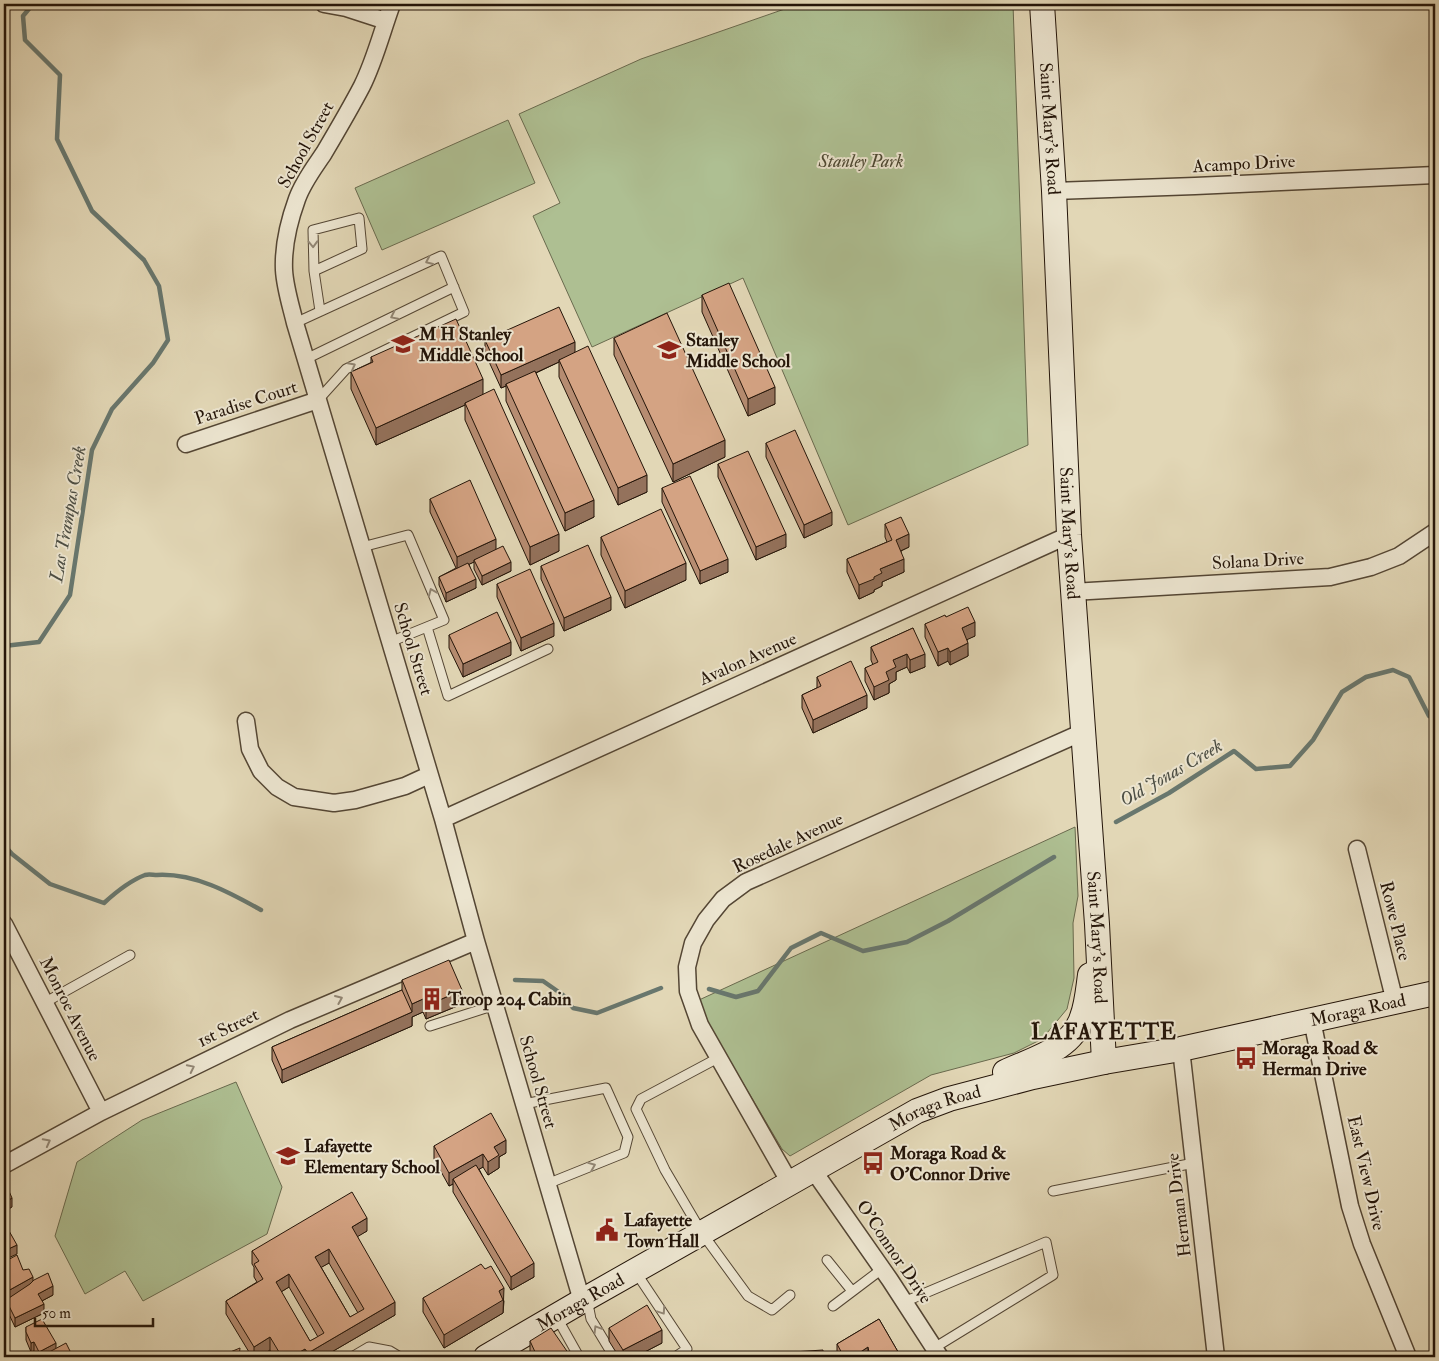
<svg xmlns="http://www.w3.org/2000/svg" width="1439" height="1361" font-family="'IM FELL Double Pica',serif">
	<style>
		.green { fill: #aebf92; stroke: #696a4e }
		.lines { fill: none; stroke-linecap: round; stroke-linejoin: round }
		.stream { stroke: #68776e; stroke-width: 4.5 }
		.lane-casing { stroke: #544634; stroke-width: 11 }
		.street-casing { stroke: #544634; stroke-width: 19 }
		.secondary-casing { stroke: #241509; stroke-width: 26 }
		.lane { stroke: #ece5d0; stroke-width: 9 }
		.street { stroke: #ece5d0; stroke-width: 16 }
		.secondary { stroke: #ece5d0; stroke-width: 24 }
		.wall { fill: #b68c71; stroke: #241509; fill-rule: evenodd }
		.shaded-wall { fill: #94725c; stroke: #241509 }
		.building { fill: #d4a383; stroke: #241509; fill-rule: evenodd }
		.oneway { stroke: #928776 }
		.labels { text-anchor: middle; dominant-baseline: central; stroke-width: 4; stroke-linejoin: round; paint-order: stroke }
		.street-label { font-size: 18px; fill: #241509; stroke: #ece5d0 }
		.park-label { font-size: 18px; font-style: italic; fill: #4d4832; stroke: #ece5d0 }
		.poi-label { font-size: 18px; font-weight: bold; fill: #241509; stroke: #ece5d0; text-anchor: start }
		.water-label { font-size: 19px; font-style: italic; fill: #4c4e44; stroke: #ece5d0 }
		.district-label { font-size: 22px; font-weight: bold; letter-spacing: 1px; fill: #241509; stroke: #ece5d0 }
	</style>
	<rect width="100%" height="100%" fill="#e2d7b6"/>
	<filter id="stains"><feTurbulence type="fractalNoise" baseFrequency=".004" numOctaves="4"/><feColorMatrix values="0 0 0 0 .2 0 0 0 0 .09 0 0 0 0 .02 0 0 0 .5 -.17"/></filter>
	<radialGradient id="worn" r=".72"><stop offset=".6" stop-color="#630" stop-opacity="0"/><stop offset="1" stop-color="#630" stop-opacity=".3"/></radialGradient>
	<!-- green -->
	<path class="green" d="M799 4H1013L1028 445 848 525 743 278 592 347 533 216 560 203 519 114 641 59Z
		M508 120 535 183 382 250 355 188Z
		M1075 827 1078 896 1073 923 1074 978 1067 1009 1042 1039 1014 1053 931 1075 790 1156 782 1149 711 1029 699 1000Z
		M236 1082 282 1187 267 1234 143 1301 125 1271 85 1294 55 1236 77 1162 142 1120Z"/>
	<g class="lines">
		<!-- stream -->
		<path class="stream" d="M4 646 39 642 70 595 92 450 112 409 153 363 168 340 159 286 144 260 92 211 57 139 60 75 25 40 23 16 33 4
			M1116 822 1169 793 1234 751 1256 769 1290 766 1313 740 1342 692 1366 677 1393 670 1409 677 1429 716 1435 720
			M4 845 12 854 50 884 104 903C116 892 129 881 145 875 149 874 153 875 157 875 194 873 229 892 261 910
			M515 980 543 981 563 995 573 1008 597 1013 661 988
			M709 989 736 997 758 991 791 948 821 933 863 951 907 942 948 921 1054 857"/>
		<defs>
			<path id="lane" d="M314 271 362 249 359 218 313 230 314 271 320 311
				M295 323 441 256 464 312 346 369 318 400
				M306 359 454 287
				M362 547 408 535 444 620 390 642
				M427 627 448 696 548 649
				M44 1003 130 955
				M430 1026 495 1005
				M718 1058 641 1099 636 1109 665 1170 702 1233 748 1296 772 1310 790 1295
				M524 1104 606 1088 628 1137 624 1153 547 1184
				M1053 1191 1194 1163
				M827 1260 852 1291
				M635 1271 687 1349 675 1357
				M587 1299 591 1319 614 1357
				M904 1302 1046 1242 1053 1275 934 1348
				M833 1306 882 1269
				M556 1316 579 1357
				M352 1357 369 1347 390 1351 400 1357"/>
			<path id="street" d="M324 4 346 8 386 21
				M392 4C382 31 375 60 362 86 350 109 337 131 324 153 314 168 303 182 297 199 289 221 283 247 284 270 285 288 291 306 295 323L443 819 476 941 582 1301
				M1054 191 1195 186 1435 175
				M186 444 318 400
				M1072 592 1330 577 1371 567 1399 556 1435 532
				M246 721 250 749 261 771 277 787 294 797 334 803 355 800 405 786 429 775
				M443 819 1069 535
				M1357 849 1395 1002
				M4 924 101 1112
				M1312 1020 1350 1206 1362 1244 1408 1357
				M1181 1049 1216 1357
				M4 1165 101 1112 290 1020 476 941
				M813 1170 890 1280 940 1357
				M790 1183 700 1025 688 991 687 967 693 943 706 920 723 899 746 882 1083 732"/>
			<g id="secondary">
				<path id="s1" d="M1042 4 1054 191 1069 535 1097 924 1104 1062"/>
				<path d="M1005 1072C1032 1059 1072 1050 1082 1017 1087 1004 1088 989 1090 975"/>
				<path id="s2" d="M486 1357 587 1298 917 1111 949 1099 1033 1077 1104 1062 1181 1049 1435 993"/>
			</g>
		</defs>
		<!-- lane casing -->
		<use href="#lane" class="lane-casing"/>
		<!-- street casing -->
		<use href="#street" class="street-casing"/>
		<!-- secondary casing -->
		<use href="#secondary" class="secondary-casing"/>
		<!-- lane -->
		<use href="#lane" class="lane"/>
		<!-- street -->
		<use href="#street" class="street"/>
		<!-- secondary -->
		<use href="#secondary" class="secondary"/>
	</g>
	<!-- wall -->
	<path class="wall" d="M702 295 775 404 748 416 702 312Z
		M614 338 725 457 673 482 614 355Z
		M485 340 575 353 647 492 618 505 559 377V362L536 373 594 517 565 531 506 401V386L501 388 485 353Z
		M371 357 483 394 559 551 530 565 465 420V405L376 445 351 389V372L371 363Z
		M766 443 832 525 804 538 766 457Z
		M718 464 786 547 756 560 718 477Z
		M662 488 728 572 700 584 662 502Z
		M430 499 496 550 511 571 482 585 474 569V562L469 564 476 588 446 602 439 585V577L456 568 430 512Z
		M885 524 909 547 901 551 904 572 882 582V586L874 590V592L859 599 847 572V559L887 542 885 537Z
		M601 537 686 580 625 608 601 555Z
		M541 566 611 610 564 631 541 579Z
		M497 584 554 636 521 651 497 597Z
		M946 617 975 636 967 639 968 656 950 665 948 661 938 666 925 637V624Z
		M913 628 925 667 910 673 907 667 896 672V680L889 684V693L874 700 865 681V668L873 665 871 660V647Z
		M449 635 511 655 463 677 449 648Z
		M817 677 867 708 813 733 802 708V695L817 688Z
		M402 980 462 1004 426 1019 423 1012 412 1017V1026L282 1083 272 1060V1047L402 990Z
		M434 1146 506 1153 499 1157V1168L488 1175 483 1167 479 1169 534 1277 511 1290 453 1192V1184L449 1186 434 1159Z
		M367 1231 357 1236 395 1315 323 1357H274L270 1350 259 1357H252L226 1314V1301L257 1282 254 1277V1267L252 1264V1251ZM329 1263 358 1313 350 1317 321 1267ZM289 1287 318 1337 310 1341 281 1292Z
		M4 1262 23 1270 33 1281 53 1295 42 1301 44 1313 15 1327 6 1308V1301L4 1297Z
		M485 1269 504 1301 503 1313 444 1348 423 1312V1298Z
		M879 1319 901 1357H837V1344Z
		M26 1327 56 1349 73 1357H37L34 1351 31 1352 26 1340Z
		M609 1328 662 1343 635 1357H619L609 1341Z
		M530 1341 571 1357H531L530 1354Z"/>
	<!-- shaded-wall -->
	<path class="shaded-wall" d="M575 342V355L559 360V362L507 386 506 384V386L501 388V375Z
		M483 379V397L465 403V405L376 445V428Z
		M775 387V404L748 416V399Z
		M725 440V457L673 482V464Z
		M647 475V492L618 505V488Z
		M594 500V517L565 531V513Z
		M832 512V525L804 538V525Z
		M559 534V551L530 565V547Z
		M786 534V547L756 560V547Z
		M909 534V547L896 553V540Z
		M496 539V552L474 560V562L457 570V557Z
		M728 559V572L700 584V571Z
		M904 559V572L882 582V586L874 590V592L859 599V585L874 577 880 569Z
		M511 562V571L482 585V576Z
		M686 563V580L625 608V591Z
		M476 579V588L446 602V593Z
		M611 597V610L564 631V618Z
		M975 622V636L962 642V628Z
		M554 623V636L521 651V638Z
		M511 642V655L463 677V664Z
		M968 643V656L950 665V652Z
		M948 648V661L938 666V652Z
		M907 654V667L896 672V680L889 684V693L874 700V687L893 660Z
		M925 654V667L910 673V660Z
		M867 695V708L813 733V720Z
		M462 990V1004L426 1019V1006Z
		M423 999V1012L412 1017V1026L282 1083V1070L412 1012V1004Z
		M506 1140V1153L499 1157V1168L488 1175V1162L494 1147Z
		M483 1154V1167L456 1183 453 1179V1184L449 1186V1173Z
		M12 1198V1207L4 1212V1203Z
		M367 1218V1231L352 1240V1227Z
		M17 1245V1254L4 1260V1251Z
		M329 1249V1263L315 1271V1257Z
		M534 1263V1277L511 1290V1277Z
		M289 1274V1287L276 1295V1282Z
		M33 1277V1286L6 1301V1292Z
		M53 1286V1295L38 1303V1294Z
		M504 1288 503 1313 444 1348V1335L499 1291Z
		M395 1302V1315L323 1357H308V1353Z
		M44 1304V1313L15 1327V1318Z
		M662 1330V1343L635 1357H623V1350Z
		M270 1337V1350L259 1357H254V1347Z
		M34 1342V1351L31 1352V1343Z
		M56 1343V1352L39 1357V1352Z
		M868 1347V1357H853Z
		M305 1349V1357H291Z"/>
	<!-- building -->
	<path class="building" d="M729 283 775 387 748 399 702 295Z
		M559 307 575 342 501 375 485 340Z
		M667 313 725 440 673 464 614 338Z
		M456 319 483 379 376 428 351 372 373 362 371 357Z
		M588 346 647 475 618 488 559 360Z
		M535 371 594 500 565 513 506 384Z
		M494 389 559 534 530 547 465 403Z
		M795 430 832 512 804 525 766 443Z
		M748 451 786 534 756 547 718 464Z
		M690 476 728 559 700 571 662 488Z
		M470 480 496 539 457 557 430 499Z
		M661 509 686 563 625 591 601 537Z
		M901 517 909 534 896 540 904 559 880 569 882 573 874 577V579L859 585 847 559 892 540 885 524Z
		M588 545 611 597 564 618 541 566Z
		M503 546 511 562 482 576 474 560Z
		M468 563 476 579 446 593 439 577Z
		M530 569 554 623 521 638 497 584Z
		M968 607 975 622 962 628 968 643 950 652 948 648 938 652 925 624 945 615 946 617Z
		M497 612 511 642 463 664 449 635Z
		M913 628 925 654 910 660 907 654 893 660 896 667 886 672 889 680 874 687 865 668 878 662 871 647Z
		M851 661 867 695 813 720 802 695 821 686 817 677Z
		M449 960 462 990 426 1006 423 999 412 1004 402 980Z
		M402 990 412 1012 282 1070 272 1047Z
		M491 1113 506 1140 494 1147 499 1155 488 1162 483 1154 449 1173 434 1146Z
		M476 1165 534 1263 511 1277 453 1179Z
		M5 1182 12 1198 4 1203V1183Z
		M352 1192 367 1218 352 1227 395 1302 308 1353 305 1349 291 1357H282L270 1337 254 1347 226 1301 263 1279 254 1264 259 1261 252 1251ZM329 1249 364 1309 350 1317 315 1257ZM289 1274 324 1333 310 1341 276 1282Z
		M4 1222 17 1245 4 1251Z
		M17 1255 23 1270 29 1269 33 1277 6 1292 4 1288V1262Z
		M481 1264 485 1269 491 1266 504 1288 499 1291 503 1300 444 1335 423 1298Z
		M48 1273 53 1286 38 1294 44 1304 15 1318 6 1300 30 1284 34 1280Z
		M647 1305 662 1330 623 1350 609 1328Z
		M42 1319 56 1343 39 1352 34 1342 31 1343 26 1332V1327Z
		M879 1319 901 1357H870L868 1347 853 1357H844L837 1344Z
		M551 1328 571 1357H532L536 1354 530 1341Z
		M66 1343 73 1357H40Z
		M240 1348 239 1357H218Z
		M823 1350V1357H790L793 1352Z"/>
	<!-- one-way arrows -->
	<defs><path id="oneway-chevron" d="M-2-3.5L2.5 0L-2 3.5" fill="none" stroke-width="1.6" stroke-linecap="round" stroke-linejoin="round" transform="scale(1.25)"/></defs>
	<g class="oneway">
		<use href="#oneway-chevron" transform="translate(313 244) rotate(88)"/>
		<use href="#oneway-chevron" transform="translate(429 261) rotate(155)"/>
		<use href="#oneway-chevron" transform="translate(394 316) rotate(154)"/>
		<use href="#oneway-chevron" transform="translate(352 366) rotate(-28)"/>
		<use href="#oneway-chevron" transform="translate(432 592) rotate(-113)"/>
		<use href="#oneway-chevron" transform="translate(339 999) rotate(-23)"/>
		<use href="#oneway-chevron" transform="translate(191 1068) rotate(-26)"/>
		<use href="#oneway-chevron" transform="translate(47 1142) rotate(-28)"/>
		<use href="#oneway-chevron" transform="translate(592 1166) rotate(-22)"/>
		<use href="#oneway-chevron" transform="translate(662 1311) rotate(56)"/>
		<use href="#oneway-chevron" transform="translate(597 1329) rotate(-121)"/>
	</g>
	<!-- icons -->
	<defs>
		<symbol id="school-bare" viewBox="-9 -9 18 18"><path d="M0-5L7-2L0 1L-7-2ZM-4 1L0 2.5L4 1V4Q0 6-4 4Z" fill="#8f2418" stroke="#ece5d0" stroke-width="2.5" paint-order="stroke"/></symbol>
		<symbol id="building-bare" viewBox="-9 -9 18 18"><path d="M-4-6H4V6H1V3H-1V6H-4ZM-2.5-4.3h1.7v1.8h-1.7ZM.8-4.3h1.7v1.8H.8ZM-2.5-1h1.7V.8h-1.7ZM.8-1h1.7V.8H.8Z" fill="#8f2418" stroke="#ece5d0" stroke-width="2.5" paint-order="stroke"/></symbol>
		<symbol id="bus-bare" viewBox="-9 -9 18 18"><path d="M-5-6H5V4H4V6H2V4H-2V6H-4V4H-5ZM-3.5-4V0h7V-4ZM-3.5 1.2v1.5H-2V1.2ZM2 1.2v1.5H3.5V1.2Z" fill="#8f2418" stroke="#ece5d0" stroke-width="2.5" paint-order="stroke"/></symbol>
		<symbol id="civic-bare" viewBox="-9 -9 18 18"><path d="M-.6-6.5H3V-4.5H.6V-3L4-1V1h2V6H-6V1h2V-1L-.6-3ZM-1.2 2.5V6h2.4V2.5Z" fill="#8f2418" stroke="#ece5d0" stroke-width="2.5" paint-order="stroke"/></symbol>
	</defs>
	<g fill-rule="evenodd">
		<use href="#school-bare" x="387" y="328" width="32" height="32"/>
		<use href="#school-bare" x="653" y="334" width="32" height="32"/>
		<use href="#building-bare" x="416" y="983" width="32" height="32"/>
		<use href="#bus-bare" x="1230" y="1042" width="32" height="32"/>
		<use href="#school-bare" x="272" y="1140" width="32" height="32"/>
		<use href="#bus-bare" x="857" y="1147" width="32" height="32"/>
		<use href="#civic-bare" x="591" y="1214" width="32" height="32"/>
	</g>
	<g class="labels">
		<!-- street labels -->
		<g class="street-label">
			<text stroke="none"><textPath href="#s1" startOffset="125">Saint Mary's Road</textPath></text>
			<text transform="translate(306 145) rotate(-61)">School Street</text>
			<text transform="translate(1244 164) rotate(-3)">Acampo Drive</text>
			<text transform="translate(246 403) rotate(-18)">Paradise Court</text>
			<text stroke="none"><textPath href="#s1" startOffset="530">Saint Mary's Road</textPath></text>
			<text transform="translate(1258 561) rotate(-3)">Solana Drive</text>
			<text transform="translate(413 649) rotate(73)">School Street</text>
			<text transform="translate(748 659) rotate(-24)">Avalon Avenue</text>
			<text transform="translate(788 843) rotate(-25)">Rosedale Avenue</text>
			<text transform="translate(1395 921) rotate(76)">Rowe Place</text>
			<text stroke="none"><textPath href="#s1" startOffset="935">Saint Mary's Road</textPath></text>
			<text transform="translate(70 1009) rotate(63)">Monroe Avenue</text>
			<text stroke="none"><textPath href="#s2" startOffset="949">Moraga Road</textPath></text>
			<text transform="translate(228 1028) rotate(-26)">1st Street</text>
			<text transform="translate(538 1082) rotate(74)">School Street</text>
			<text stroke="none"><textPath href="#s2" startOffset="514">Moraga Road</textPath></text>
			<text transform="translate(1366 1173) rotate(77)">East View Drive</text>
			<text transform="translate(1179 1205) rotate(-97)">Herman Drive</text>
			<text transform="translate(894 1252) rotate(56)">O'Connor Drive</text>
			<text stroke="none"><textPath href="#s2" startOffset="109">Moraga Road</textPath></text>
		</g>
		<!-- park labels -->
		<g class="park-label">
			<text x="861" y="161">Stanley Park</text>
		</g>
		<!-- poi labels -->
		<g class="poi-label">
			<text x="419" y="334">M H Stanley<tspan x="419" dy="21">Middle School</tspan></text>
			<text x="686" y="340">Stanley<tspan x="686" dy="21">Middle School</tspan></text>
			<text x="448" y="999">Troop 204 Cabin</text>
			<text x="1262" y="1048">Moraga Road &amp;<tspan x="1262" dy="21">Herman Drive</tspan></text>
			<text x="304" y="1146">Lafayette<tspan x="304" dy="21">Elementary School</tspan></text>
			<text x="890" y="1153">Moraga Road &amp;<tspan x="890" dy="21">O'Connor Drive</tspan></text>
			<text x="624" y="1220">Lafayette<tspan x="624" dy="21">Town Hall</tspan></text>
		</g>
		<!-- water labels -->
		<g class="water-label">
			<text transform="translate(68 514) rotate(-80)">Las Trampas Creek</text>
			<text transform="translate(1171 773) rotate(-30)">Old Jonas Creek</text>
		</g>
		<!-- district labels -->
		<g class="district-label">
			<text x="1104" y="1032">LAFAYETTE</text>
		</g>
	</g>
	<!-- margin -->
	<rect width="1439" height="1361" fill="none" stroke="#e2d7b6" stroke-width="20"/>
	<rect x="5" y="5" width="1429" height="1351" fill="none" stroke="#241509" stroke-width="2.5"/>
	<rect x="10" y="10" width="1419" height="1341" fill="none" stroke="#241509"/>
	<!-- scale -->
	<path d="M35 1318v8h118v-8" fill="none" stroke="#241509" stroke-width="2.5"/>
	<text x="42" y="1318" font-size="15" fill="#241509" stroke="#ece5d0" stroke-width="4" paint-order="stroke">50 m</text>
	<rect width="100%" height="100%" filter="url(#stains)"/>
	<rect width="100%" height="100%" fill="url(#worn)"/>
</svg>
